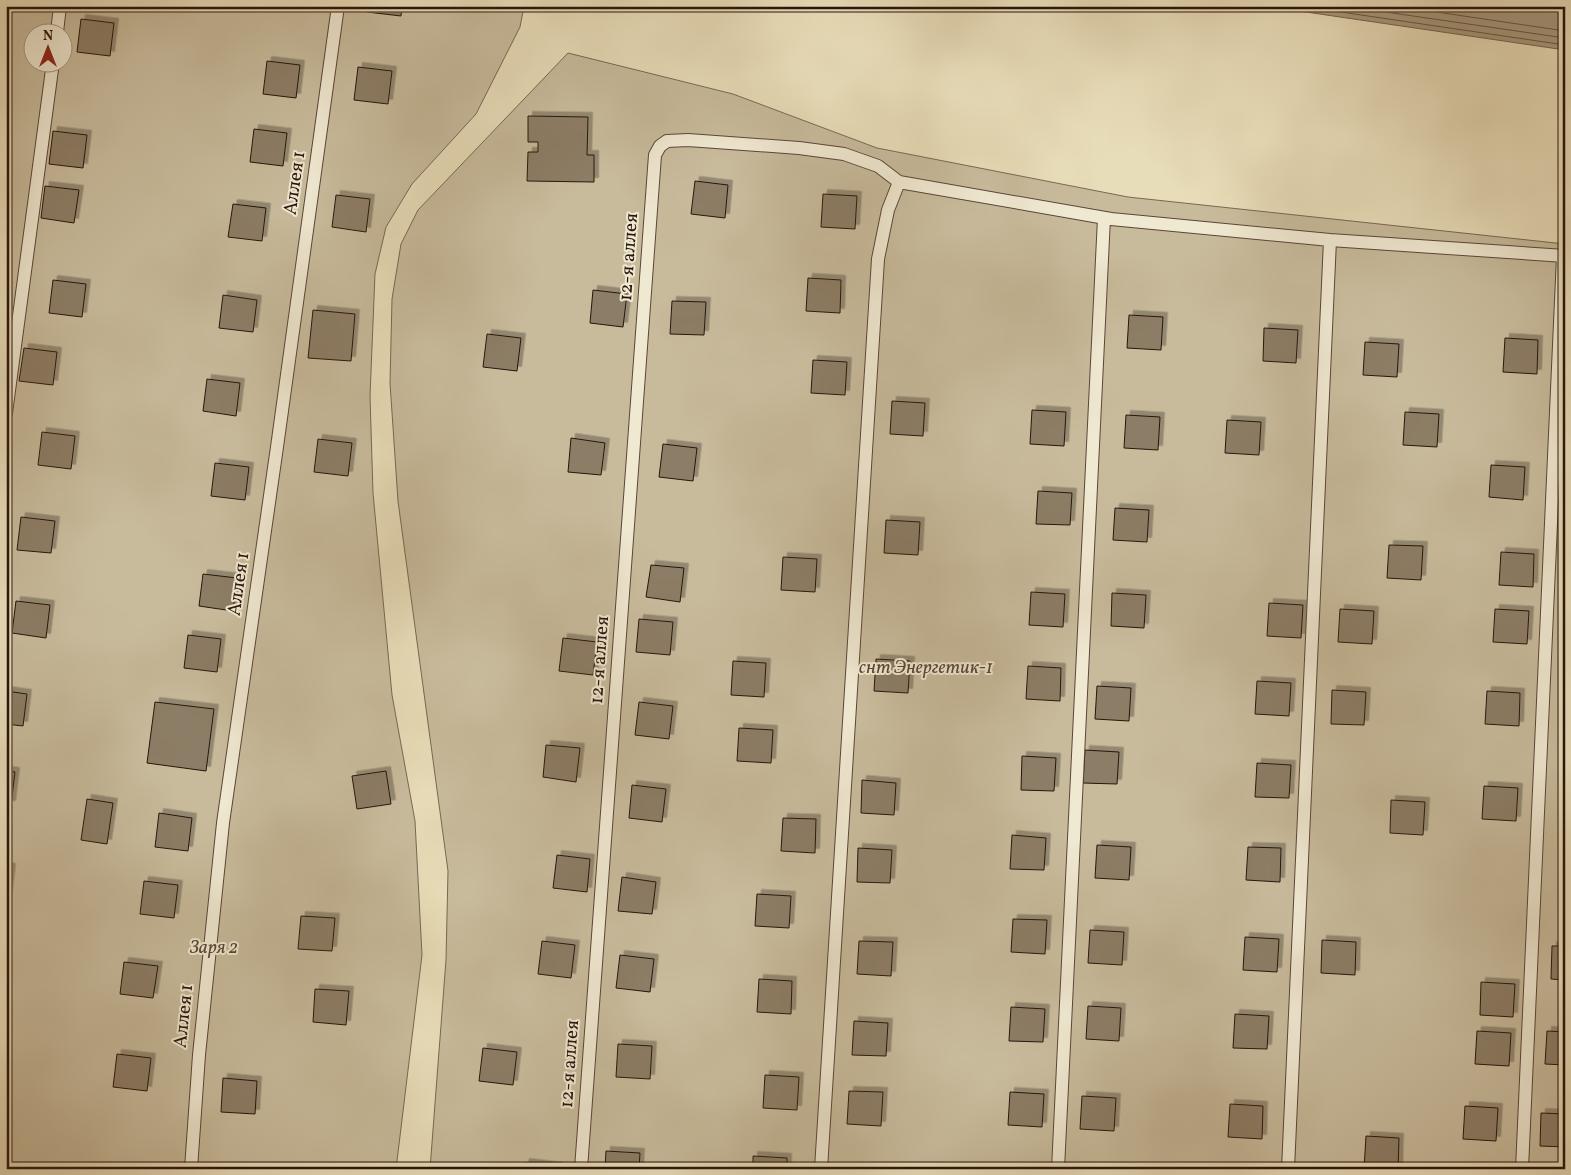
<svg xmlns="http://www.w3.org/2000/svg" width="1571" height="1175" font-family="Vollkorn,serif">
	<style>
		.green { fill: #c8bb9c; stroke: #786854; fill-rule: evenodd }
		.water { fill: #a7997e; stroke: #756450 }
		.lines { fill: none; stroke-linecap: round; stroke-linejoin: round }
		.shore { stroke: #685645; stroke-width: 1 }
		.building { fill: #8c7d66; stroke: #29140c; filter: url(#shadow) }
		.service-casing { stroke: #594637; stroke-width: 14 }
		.service { stroke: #f0e9d2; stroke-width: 12 }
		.labels { text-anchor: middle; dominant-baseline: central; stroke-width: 4; stroke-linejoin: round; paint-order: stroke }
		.street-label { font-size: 19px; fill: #29140c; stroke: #f0e9d2 }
		.park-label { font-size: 19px; font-style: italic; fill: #594637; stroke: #f0e9d2 }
	</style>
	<defs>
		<filter id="shadow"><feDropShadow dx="4.5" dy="-4.5" stdDeviation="0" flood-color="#0004"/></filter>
	</defs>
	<rect width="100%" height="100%" fill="#e8ddb9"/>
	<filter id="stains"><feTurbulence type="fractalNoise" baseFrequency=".004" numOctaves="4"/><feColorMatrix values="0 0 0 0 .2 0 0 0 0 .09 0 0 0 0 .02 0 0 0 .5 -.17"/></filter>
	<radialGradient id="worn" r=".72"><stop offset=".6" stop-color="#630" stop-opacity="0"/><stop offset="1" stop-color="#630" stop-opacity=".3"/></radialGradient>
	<!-- green -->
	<path class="green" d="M6 6H524L520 27 476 114 412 184 386 227 375 274 370 396 373 493 392 695 415 821 422 955 396 1169H6ZM32 32H62V62H32Z
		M568 53 733 94 877 148 1128 197 1565 244V1169H430L446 960 448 871 398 501 390 383 392 299 401 244 418 210Z"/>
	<!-- water -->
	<path class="water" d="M1265 6H1565V50Z"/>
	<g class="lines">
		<!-- shore -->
		<path class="shore" d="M1300 6 1565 45
			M1344 6 1565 38
			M1396 6 1565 31"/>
	</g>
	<!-- building -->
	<path class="building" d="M368 6H402L401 16 367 12Z
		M81 19 114 23 110 56 77 52Z
		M267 61 300 65 296 98 263 94Z
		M358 67 392 71 388 104 354 100Z
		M528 116 588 117 587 155H594V182L527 181 528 152H538V142H528Z
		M254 129 287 133 283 166 250 162Z
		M53 131 87 135 83 168 49 164Z
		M695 181 728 185 725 218 691 214Z
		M45 186 79 190 74 223 41 218Z
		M823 194 857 196 855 229 821 227Z
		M336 195 370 199 366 232 332 227Z
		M233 204 266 208 262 241 228 237Z
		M808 278 841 280 840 313 806 311Z
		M53 280 86 284 82 317 49 313Z
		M593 290 627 294 623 327 590 323Z
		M223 295 257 300 253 332 219 328Z
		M672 301 706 302 704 335 670 334Z
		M313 310 355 314 351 361 308 358Z
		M1129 315 1163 317 1161 350 1127 348Z
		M1264 328 1298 330 1296 363 1263 361Z
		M487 334 521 338 517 371 483 367Z
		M1505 338 1538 340 1537 374 1503 372Z
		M1365 342 1399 344 1397 377 1363 375Z
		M24 348 57 352 53 385 19 381Z
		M813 360 847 362 845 395 811 393Z
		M207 379 240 383 236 416 203 411Z
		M892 401 925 403 923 436 890 434Z
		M1032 410 1066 412 1064 446 1030 444Z
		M1405 412 1439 414 1437 447 1403 445Z
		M1126 415 1160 417 1158 450 1124 448Z
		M1227 420 1261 422 1259 455 1225 453Z
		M42 432 75 436 71 469 38 465Z
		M571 438 605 443 601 475 568 472Z
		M318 439 352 443 348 476 314 472Z
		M663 444 697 448 693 481 659 477Z
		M215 463 249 467 245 500 211 496Z
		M1491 465 1525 467 1523 500 1489 497Z
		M1038 491 1072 493 1070 525 1036 524Z
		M1115 508 1149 510 1147 542 1113 540Z
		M21 517 55 521 51 553 17 550Z
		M886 520 920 522 918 555 884 553Z
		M1389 545 1423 546 1421 580 1387 578Z
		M1501 552 1534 554 1533 587 1499 585Z
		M783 557 817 559 815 592 781 590Z
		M651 565 684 568 680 602 646 597Z
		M203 574 237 578 233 611 199 606Z
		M1031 592 1065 594 1063 627 1029 625Z
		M1112 593 1146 595 1144 628 1111 626Z
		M16 601 50 605 46 638 12 633Z
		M1269 603 1303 605 1301 638 1267 636Z
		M1340 609 1374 611 1372 644 1338 642Z
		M1495 609 1529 611 1527 644 1493 642Z
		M639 619 673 622 670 655 636 652Z
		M188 635 221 639 217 672 184 668Z
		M563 638 597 642 593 675 559 671Z
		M876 659 910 661 908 693 874 691Z
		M733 661 766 663 764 697 731 695Z
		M1028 666 1061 668 1060 701 1026 699Z
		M1257 681 1291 683 1289 716 1255 714Z
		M1097 686 1131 688 1129 721 1095 719Z
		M1332 690 1366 692 1364 725 1331 724Z
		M6 691 27 694 23 726 6 724Z
		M1487 691 1520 693 1519 726 1485 724Z
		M155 702 214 709 206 771 147 763Z
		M639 702 673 706 669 739 635 735Z
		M1564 714H1565V747H1562Z
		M739 728 773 730 771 763 737 761Z
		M546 745 580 748 576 782 543 777Z
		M1085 750 1119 752 1117 784 1083 783Z
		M1022 756 1056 758 1054 791 1021 790Z
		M1257 763 1291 765 1289 798 1255 797Z
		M6 771 15 772 11 805H6Z
		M386 771 391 804 357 809 352 776Z
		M862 780 896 783 894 815 861 813Z
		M632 785 666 789 662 822 629 818Z
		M1484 786 1518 788 1516 821 1482 819Z
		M87 799 113 803 107 844 81 840Z
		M1391 800 1425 802 1423 835 1390 833Z
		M159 813 192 818 188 851 155 847Z
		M783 818 816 819 815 853 781 851Z
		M1012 835 1046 838 1044 870 1010 869Z
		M1097 845 1131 847 1129 880 1095 878Z
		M1248 847 1281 848 1280 882 1246 880Z
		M858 848 892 850 890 883 857 882Z
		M557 855 590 859 587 892 553 888Z
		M1564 859H1565V892H1562Z
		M6 867 11 868 7 901H6Z
		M622 877 656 882 652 914 618 911Z
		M144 881 178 885 174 918 140 914Z
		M757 894 791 896 789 928 755 926Z
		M301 916 335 918 332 951 298 949Z
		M1013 919 1047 920 1045 954 1011 952Z
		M1090 930 1124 932 1122 965 1088 963Z
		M1245 937 1279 939 1277 972 1243 970Z
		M1322 940 1356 942 1355 975 1321 973Z
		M542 941 575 945 571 978 538 974Z
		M859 941 893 942 891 976 857 974Z
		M1552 946H1565V980L1551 979Z
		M620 955 654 959 650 992 616 988Z
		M124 962 158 966 153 998 120 994Z
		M759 979 792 981 791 1014 757 1012Z
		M1481 982 1515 984 1513 1017 1480 1015Z
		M315 989 349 991 346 1025 313 1022Z
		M1088 1006 1121 1008 1119 1041 1086 1039Z
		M1011 1007 1045 1009 1043 1042 1009 1041Z
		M1235 1014 1269 1016 1267 1049 1233 1048Z
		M854 1021 888 1023 886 1056 852 1055Z
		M1477 1031 1511 1033 1509 1066 1475 1064Z
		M1547 1031 1565 1032V1065L1545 1064Z
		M618 1044 652 1046 650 1079 616 1077Z
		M483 1048 517 1052 513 1085 479 1081Z
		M117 1054 151 1058 147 1091 113 1087Z
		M765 1075 799 1077 797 1110 763 1108Z
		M223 1078 257 1081 255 1114 221 1112Z
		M849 1091 883 1092 881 1126 847 1124Z
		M1010 1092 1044 1094 1042 1127 1008 1125Z
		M1082 1096 1116 1098 1114 1131 1080 1129Z
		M1230 1104 1263 1106 1262 1139 1228 1137Z
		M1465 1106 1498 1108 1496 1141 1463 1139Z
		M1541 1113 1565 1114V1147L1540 1146Z
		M1366 1136 1399 1138 1398 1169H1364Z
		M606 1151 640 1153 639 1169H605Z
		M753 1156 787 1158V1169H753Z
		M525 1163 558 1167V1169H524Z"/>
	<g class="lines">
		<defs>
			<path id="service" d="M57 32 60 6
				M6 413 53 62
				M191 1169 199 1055 223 823 277 447 338 6
				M581 1169 655 155 660 146 667 141 688 140 799 148 844 154 878 166 899 182 1111 219 1330 240 1565 256
				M821 1169 878 259 888 210 899 182
				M1058 1169 1104 218
				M1288 1169 1330 240
				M1522 1169 1563 256"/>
		</defs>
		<!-- service casing -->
		<use href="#service" class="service-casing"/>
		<!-- service -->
		<use href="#service" class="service"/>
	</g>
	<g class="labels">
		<!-- street labels -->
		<g class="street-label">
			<text transform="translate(295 183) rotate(-82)">Аллея 1</text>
			<text transform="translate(629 257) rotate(-86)">12-я аллея</text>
			<text transform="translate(239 584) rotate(-82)">Аллея 1</text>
			<text transform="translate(600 660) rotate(-86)">12-я аллея</text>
			<text transform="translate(184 1016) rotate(-84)">Аллея 1</text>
			<text transform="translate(570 1064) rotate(-86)">12-я аллея</text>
		</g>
		<!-- park labels -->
		<g class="park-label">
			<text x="926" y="668">снт Энергетик-1</text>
			<text x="214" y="948">Заря 2</text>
		</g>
	</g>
	<!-- margin -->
	<rect width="1571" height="1175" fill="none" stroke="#e8ddb9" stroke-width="25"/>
	<rect x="8" y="8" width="1556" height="1160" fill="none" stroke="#29140c" stroke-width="2.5"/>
	<rect x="12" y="12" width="1546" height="1150" fill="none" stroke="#29140c"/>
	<!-- north arrow -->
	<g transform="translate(48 48)"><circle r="24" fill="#f0e9d2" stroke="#a09483"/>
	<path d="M0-4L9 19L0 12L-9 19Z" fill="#8f2418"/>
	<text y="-8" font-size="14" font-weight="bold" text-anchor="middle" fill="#29140c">N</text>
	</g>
	<rect width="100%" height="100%" filter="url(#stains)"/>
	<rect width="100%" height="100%" fill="url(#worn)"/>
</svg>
